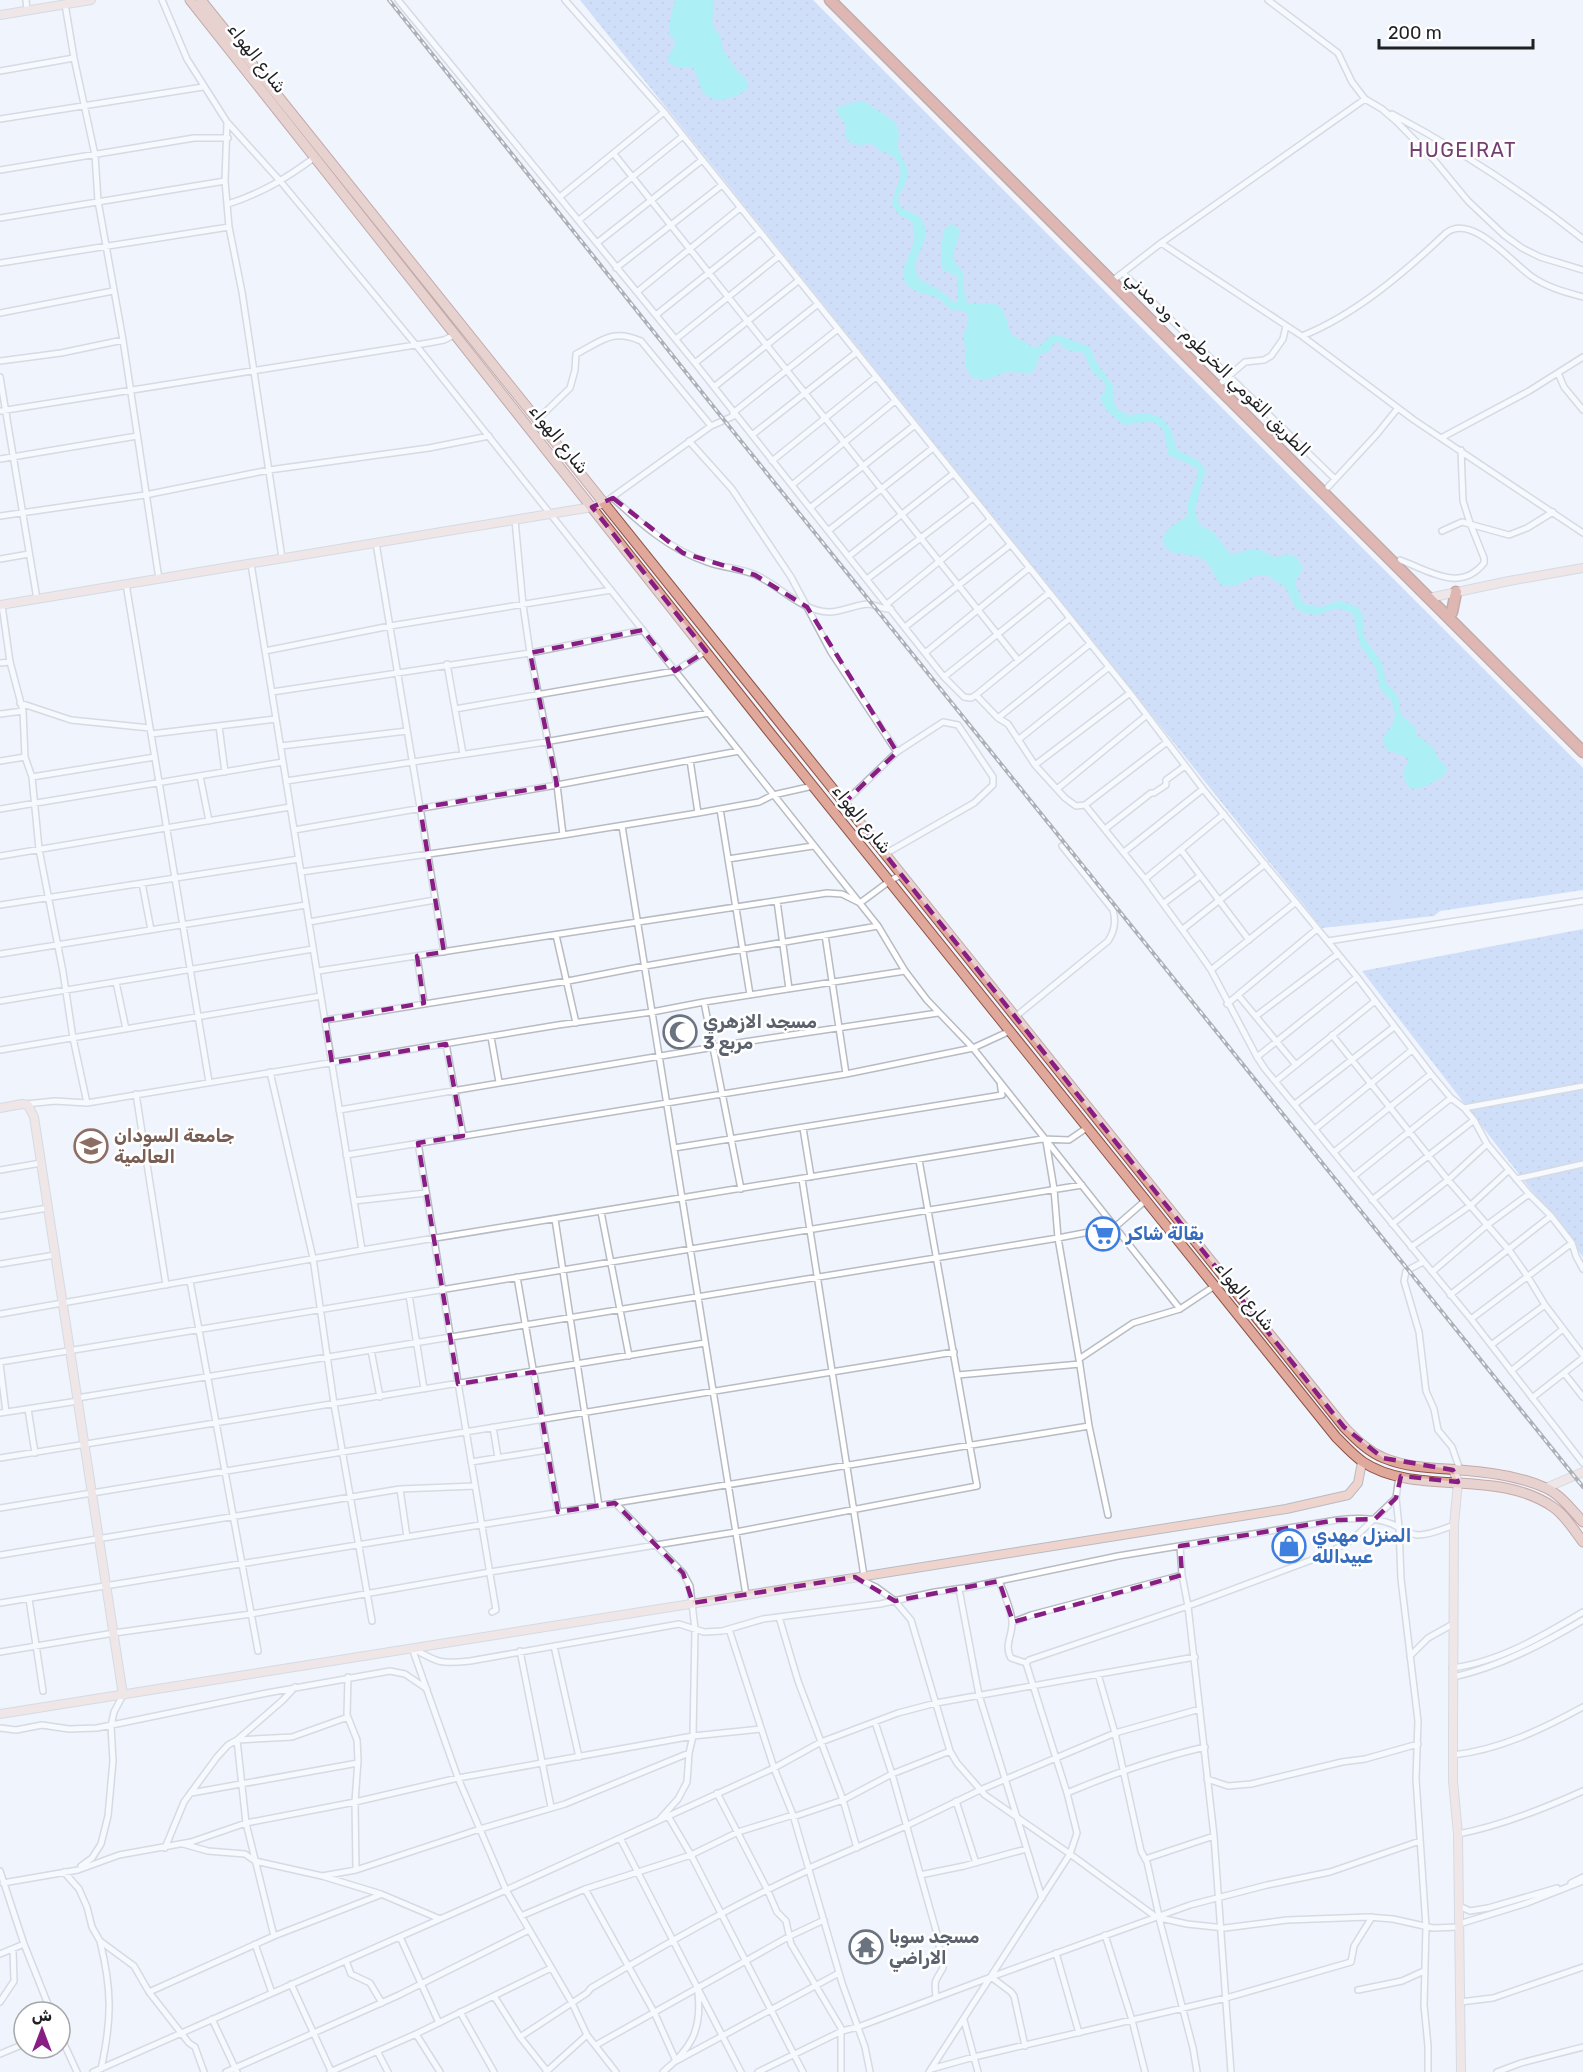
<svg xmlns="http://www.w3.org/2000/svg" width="1583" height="2072" font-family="Rubik,'Noto Sans Arabic',sans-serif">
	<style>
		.grass { fill: url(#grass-dots) }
		.garden { fill: #acc5f3 }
		.water { fill: #5be8e9 }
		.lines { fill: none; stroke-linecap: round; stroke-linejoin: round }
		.street-casing { stroke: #b7bbc3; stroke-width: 8 }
		.secondary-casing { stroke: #b7bbc3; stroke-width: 10 }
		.primary-casing { stroke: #8e5345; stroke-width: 11 }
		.highway-casing { stroke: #8e5345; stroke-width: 13 }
		.street { stroke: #fff; stroke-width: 5 }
		.secondary { stroke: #efd4cd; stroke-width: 8 }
		.primary { stroke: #dfa89a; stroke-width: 9 }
		.highway { stroke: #ca6e57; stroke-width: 10 }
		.rail-casing { stroke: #5d5f63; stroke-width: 4 }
		.rail { stroke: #fff; stroke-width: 1.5; stroke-dasharray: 4.5; stroke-linecap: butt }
		.marked { fill: none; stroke: #881d83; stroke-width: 4.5; stroke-dasharray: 12 8; stroke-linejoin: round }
		.labels { text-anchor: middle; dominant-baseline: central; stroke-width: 5; stroke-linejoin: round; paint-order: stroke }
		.street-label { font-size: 18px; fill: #1f2023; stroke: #fff }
		.worship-label { font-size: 18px; font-weight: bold; fill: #5b616d; stroke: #fff; text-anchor: start }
		.education-label { font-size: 18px; font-weight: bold; fill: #785e54; stroke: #fff; text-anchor: start }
		.shop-label { font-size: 18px; font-weight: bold; fill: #366cbe; stroke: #fff; text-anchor: start }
		.neighbourhood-label { font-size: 20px; letter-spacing: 1.5px; fill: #743f70; stroke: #fff }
	</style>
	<defs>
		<pattern id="grass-dots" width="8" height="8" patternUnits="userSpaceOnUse" patternTransform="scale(1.5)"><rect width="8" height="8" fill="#acc5f3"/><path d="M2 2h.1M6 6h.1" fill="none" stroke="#94a9d0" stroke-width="1.8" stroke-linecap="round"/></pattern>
	</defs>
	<rect width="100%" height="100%" fill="#eff4fd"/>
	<!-- grass -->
	<path class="grass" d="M580 0H813L1583 768V890L1440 911 1434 916 1322 928Z
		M1583 929V1257L1362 971Z"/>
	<!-- garden -->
	<path class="garden" d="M1390 889H1398V906L1391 907Z"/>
	<!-- water -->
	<path class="water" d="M675 0H714C714 13 708 26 720 34L723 50 737 71 746 79 748 88C738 97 715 106 704 93 698 86 699 75 692 67 682 67 674 69 667 60L675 44 674 38 669 34C668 24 673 10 675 0Z
		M859 101 865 102C871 107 893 119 896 124 902 133 896 142 899 151 902 161 910 166 907 178 906 186 895 195 899 204 902 210 914 213 919 216 939 242 906 252 919 279L942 292 955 303 958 301 957 276 943 270C940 262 941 234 946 227L953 224 959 230C960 243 948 253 957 265 959 268 962 270 964 273V290L967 303C973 305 980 303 987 303 1007 303 1005 320 1011 334L1033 347 1040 346 1048 338 1055 334 1090 347 1097 364 1113 385 1114 403 1118 410 1130 415 1148 413 1162 418 1171 430 1177 450 1198 460 1206 469 1195 510 1199 524 1214 533 1231 555 1248 550H1259L1275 557 1290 554 1297 558 1303 568 1295 582 1302 602 1311 606 1321 607 1335 602H1344L1357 607 1362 613 1364 635 1367 642 1382 663 1386 683 1398 696 1401 715 1415 727 1417 736 1432 746 1440 761 1447 767 1446 774C1436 780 1407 803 1404 776 1403 770 1408 764 1408 758L1385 749 1383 737 1393 724 1395 713 1391 701 1380 688 1376 668 1360 645 1353 613 1337 608 1316 615 1302 612 1295 607 1286 588 1267 575 1254 576 1235 586 1222 585C1214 578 1212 564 1201 558 1189 552 1176 558 1165 547 1158 528 1178 525 1188 515V501L1197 477V468L1169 455C1166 449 1167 443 1165 436 1159 414 1140 424 1124 425L1107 411 1100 399 1106 388 1104 382 1091 370 1085 355 1081 352 1067 350 1058 342 1054 343 1049 351 1039 355 1036 367 1031 373 1007 372 984 380 972 377 966 368V351L963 337 968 323 967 314C962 308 957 312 950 309 946 307 944 302 940 299 935 295 925 295 918 292 889 279 911 259 914 240 915 234 913 228 912 222L898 214 892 204C894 187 910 169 892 156 888 152 883 152 879 150 876 148 874 145 872 144L856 145 850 142 846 138V125L836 111 838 107Z"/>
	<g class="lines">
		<defs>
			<path id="street" d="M26 0 27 10
				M162 0 187 59 227 122 281 182 416 345 878 926 905 971 927 1000 973 1048 1180 1309
				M398 0 695 363 944 677 964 697 971 698 976 695 1069 619
				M565 0 664 112 1130 693 1203 789 1357 977 1431 1074 1451 1098 1464 1108 1474 1120 1487 1144 1529 1194 1551 1216 1572 1243 1576 1256 1583 1269
				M1268 0 1338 53 1352 82 1365 99 1382 109 1397 122 1435 161 1468 201 1504 235 1522 248 1540 257 1583 270
				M65 4 74 58 95 155 98 201 123 340
				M0 71 74 58
				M1392 114C1456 148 1525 193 1583 239
				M0 119 203 87
				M227 122 225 181 229 227 242 292 282 558
				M614 154 1018 660
				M0 170 194 138H228
				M561 196 664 112
				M228 204C262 193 287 178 315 157
				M0 218 225 181
				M579 220 683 136
				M597 243 702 160
				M1161 243 1302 336 1414 420 1583 533
				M0 263 229 227
				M616 268 722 185
				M1123 273 1335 479
				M1112 281 1161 243 1365 99
				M637 292 740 208
				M0 313 113 291
				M656 315 760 232
				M1302 336C1355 315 1405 272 1446 233 1472 213 1511 262 1531 276 1546 287 1565 292 1583 297
				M676 339 779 256
				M0 361 61 353 123 340 159 579
				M695 363 798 281
				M1558 373 1564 387 1583 410
				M0 377 37 599
				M1222 382 1245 362 1264 360 1271 356 1283 339 1286 326
				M714 387 818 304
				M0 411 428 343 444 340 454 335
				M733 413 838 329
				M537 420 570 388 575 370 576 354C602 341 612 328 641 341L711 426
				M752 435 857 352
				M1441 438 1529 391 1583 357
				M689 441 732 489 791 577 831 652 897 752
				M0 459 137 436
				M772 461 876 377
				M792 485 895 401
				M1328 487 1377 434 1398 408
				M613 498C641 524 669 549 707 562 723 568 740 568 756 575 780 586 801 611 829 612 843 612 856 604 869 604 877 605 883 610 891 609
				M604 503 711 426 736 415
				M810 508 915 425
				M0 516 145 495 269 470 429 448 489 436
				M515 520 523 605 530 653 557 785 563 835
				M828 531 933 448
				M1442 531 1462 522 1509 535 1527 528 1553 512
				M376 543 444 952
				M849 556 953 474
				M0 559 29 554
				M1400 560C1430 571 1460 593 1484 563V558L1470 523 1463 501 1461 450
				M251 564 362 1250
				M867 579 973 498
				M126 584 209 1082
				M887 604 990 520
				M2 605 10 662 23 711 25 757 32 777 39 849 63 972 73 1038 87 1103
				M905 627 1010 545
				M265 651 390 626 611 590
				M925 653 1029 568
				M0 663 10 662
				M447 664 463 754
				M944 677 1049 593
				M272 692 530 653 643 630
				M976 695 998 718 1008 724 1035 765 1065 798 1076 806 1085 805 1167 742
				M20 703 71 720 150 728
				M455 709 675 671 706 651
				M0 714 23 711
				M998 718 1090 644
				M219 726 225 772
				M151 734 276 719
				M1018 740 1109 667
				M281 746 407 731
				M690 760 698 813
				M0 761 25 757
				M1035 765 1130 693
				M200 776 209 821
				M32 777 155 757
				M286 781 539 743 709 713
				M1057 789 1147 715
				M844 803 897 752 943 722 958 725 993 777V785L974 803 885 854
				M1085 805 1145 879 1200 954 1211 970 1257 1057 1265 1069 1471 1319 1583 1463
				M0 809 283 762
				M720 809 750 995
				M622 826 746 1595
				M1105 829 1151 793H1154L1166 785V780L1185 766
				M294 830 557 785 739 751
				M1181 850 1249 940
				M1124 852 1203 789
				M0 856 290 807
				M728 859 813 846
				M301 872 563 835 698 813 759 802 773 795 813 786
				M1145 879 1224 814
				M142 883 151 930
				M777 901 789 989
				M1164 903 1200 876
				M0 905 299 859
				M309 922 435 900
				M1183 929 1265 864
				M556 935 576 1023
				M825 935 846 1074
				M1328 941 1583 901
				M0 954 306 905
				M417 956 424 1003
				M1211 970 1296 902
				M318 971 827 893 842 894 860 903 891 880 901 875
				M116 982 126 1029
				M1238 995 1296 1065
				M0 1001 313 949
				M704 1002 741 1189
				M1227 1004 1317 929
				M1256 1016 1338 954
				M1015 1017 1108 941C1115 931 1116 921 1113 910L1062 846
				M325 1020 568 981 645 966 878 926
				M1332 1035 1448 1180 1509 1250 1528 1277 1545 1305 1583 1355
				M491 1037 499 1082
				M446 1044 463 1136
				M0 1050 321 996
				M1257 1057 1357 977
				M270 1072 313 1258 334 1404 372 1621
				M1276 1081 1375 1001
				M136 1094 166 1285
				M26 1104 55 1101 87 1103 558 1025 652 1012 704 1002 905 971
				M1295 1104 1394 1027
				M1464 1108 1583 1086
				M339 1110 744 1042 938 1013
				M803 1128 811 1177
				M1315 1129 1412 1050
				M1046 1141 1054 1189 1058 1238 1079 1359 1089 1426 1108 1515
				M418 1143 496 1610 492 1612
				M674 1148 1002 1095 1000 1082
				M1334 1152 1431 1074
				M346 1155 846 1074 973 1048 1010 1031
				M0 1170 41 1163
				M1354 1176 1451 1098
				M802 1179 864 1576
				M1516 1179 1583 1164
				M1372 1200 1474 1120
				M354 1201 426 1193
				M601 1212 629 1356
				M0 1216 48 1208
				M555 1219 599 1506
				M1392 1224 1448 1180 1487 1144
				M1411 1247 1471 1205 1509 1170
				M1423 1262 1406 1271 1404 1281 1419 1332 1426 1391 1434 1409 1438 1430 1452 1447 1460 1470
				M0 1264 55 1255
				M1432 1272 1487 1225 1529 1194
				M517 1277 558 1512
				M190 1281 258 1651
				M409 1295 424 1389
				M1450 1295 1551 1216
				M0 1314 362 1250 1042 1139 1069 1140 1088 1127
				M1471 1319 1572 1243
				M1491 1345 1545 1305
				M371 1350 380 1397
				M1079 1359 1133 1323 1180 1309 1216 1285
				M0 1362 1082 1185
				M0 1364 6 1412
				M1511 1371 1563 1329
				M1564 1373 1583 1397
				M958 1375 1080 1364
				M77 1398 1058 1238 1115 1227 1146 1200
				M1532 1398 1583 1358
				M28 1409 35 1453
				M0 1413 78 1401
				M493 1427 498 1458
				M0 1458 705 1343
				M471 1462 547 1450
				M400 1489 407 1537
				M1396 1498 1399 1527 1401 1579 1418 1721 1416 1779 1426 1927 1424 2005 1428 2046V2072
				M615 1503 683 1573 690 1586 695 1629 693 1736 689 1753 687 1782 678 1799 660 1819
				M0 1508 954 1352
				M0 1555 400 1489 475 1486
				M857 1578 876 1587 895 1601 911 1620 950 1751 957 1763 985 1795 1070 1854 1156 1917 1187 1924 1225 1928 1287 1920 1368 1917 1393 1919 1433 1928 1459 1927
				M999 1581C1003 1591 1013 1613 1012 1624 1012 1636 1004 1646 1011 1658L1026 1663
				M959 1589 979 1695 1042 1898
				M29 1599 43 1691
				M0 1603 1089 1426
				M779 1617 798 1681 843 1800 857 1848
				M1013 1622 1031 1615 1182 1575
				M729 1629 774 1768 793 1815 842 1983 865 2047 870 2072
				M554 1646 579 1757
				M412 1648C439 1663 439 1664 470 1661L679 1624 704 1632 722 1631 763 1619 880 1604 935 1592 970 1587 1118 1556 1337 1520C1356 1518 1374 1517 1392 1524 1401 1528 1408 1534 1418 1535 1430 1535 1443 1529 1454 1525
				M412 1648 458 1778 506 1890 572 2003 587 2035 616 2072
				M520 1651 551 1807
				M0 1652 114 1633 251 1614 490 1572 736 1532 977 1486 919 1160
				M1410 1656 1428 1638 1453 1624
				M1452 1668C1499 1662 1543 1636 1583 1612
				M1098 1674 1115 1733 1141 1851 1147 1862 1159 1916
				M348 1677 347 1715 357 1740 358 1760 355 1802 356 1870
				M1453 1677C1499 1667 1543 1644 1583 1620
				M875 1722 892 1774 937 1934 943 1968C935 1982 934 1979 936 1997
				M0 1728 16 1730 42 1725 69 1729 97 1728 267 1693 390 1671 405 1674 427 1689
				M1453 1755C1499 1750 1543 1729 1583 1707
				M1207 1779 1228 1786 1251 1784 1342 1762 1365 1759 1418 1744
				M191 1793 358 1763
				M717 1793 767 1889 777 1912 786 1921 791 1944 841 2028V2072
				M1067 1793C1112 1774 1157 1758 1205 1747
				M956 1801 976 1863
				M668 1816 691 1855 803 2072
				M793 1817 843 1800 892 1774 950 1751
				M1458 1834C1501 1826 1543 1809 1583 1791
				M620 1838 741 2072
				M183 1844 208 1851 245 1854 255 1861 322 1876 381 1894 440 1919
				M165 1848 184 1802 217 1757 228 1745 237 1740 283 1700 295 1687
				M1145 1859 1214 1836
				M81 1866 92 1858 101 1844 108 1816 113 1761 111 1726 114 1712 123 1695
				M809 1868 906 1826 980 1790 1115 1733 1200 1709
				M0 1871 24 1944 51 2012
				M64 1872 79 1889 87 1907 92 1927 100 1941 134 1966 149 1992 189 2043 195 2047 204 2072
				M920 1875 964 1866 1026 1849
				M322 1876 356 1870 480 1829 565 1804 689 1753
				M3 1883 78 1870 119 1855 191 1842 246 1823 355 1802 458 1778 693 1736 761 1729
				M1571 1883 1583 1877
				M585 1889 654 2012 676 2061 839 1973
				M1459 1906 1470 1911 1488 1908 1557 1888
				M521 1916 585 1889 691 1855 738 1832 793 1815
				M1159 1918 1193 2048 1197 2072
				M1459 1924 1527 1903 1583 1881
				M1105 1935 1132 2020 1145 2072
				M274 1936 246 1823 237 1740 292 1737 348 1717
				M400 1937 439 2023
				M100 1941C112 1990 112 2019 101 2069
				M255 1944 272 1993
				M1056 1953 1079 2033
				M0 1954 24 1944
				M346 1961 351 1974 370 1983 382 2003
				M991 1977 1011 1992 1014 1996 1025 2046
				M291 1984 331 2071
				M1358 1990 1402 1981 1424 1971
				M149 1992 274 1936 380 1895
				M494 1996 520 2037 547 2071
				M0 2002 14 1981 13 1949
				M1460 2002 1493 1998 1583 1967
				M460 2012 494 2072
				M212 2019 237 2072
				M964 2020 978 2072
				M416 2034 440 2072
				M60 2035 77 2072
				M520 2037 587 1993 591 1988C663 1946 734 1904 809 1870
				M596 2045 790 1936 824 1920
				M377 2051 388 2072
				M0 2054 24 2044
				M931 2069 974 2057 1226 1998 1351 1962 1354 1946 1372 1917
				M93 2072 506 1890 774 1768 821 1742 898 1713 936 1703 1195 1657
				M226 2072 399 1995 529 1930
				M330 2072 416 2034 551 1968
				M546 2072 587 2035
				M663 2072C691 2049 702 2030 698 1993
				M758 2072 842 2031 858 2027 991 1977 1190 1905 1267 1885 1330 1872 1420 1841
				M929 2072 1070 1854 1077 1833 1067 1793 1026 1663 1029 1660 1188 1606 1182 1575 1180 1546
				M1231 2072 1214 1836 1188 1606 1325 1555 1353 1539 1396 1498 1399 1476
				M1497 2072 1521 2063 1583 2047"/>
			<path id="secondary" d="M0 15 91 0
				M1429 598 1509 581 1583 568
				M0 605 592 507 604 503
				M0 1108 22 1104 28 1105 34 1117 123 1695
				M1453 1470 1458 1482 1454 1525 1453 1730V1781L1458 1834 1461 2072
				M1546 1488 1583 1472
				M0 1714 1286 1509 1348 1495 1358 1483 1362 1462"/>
			<path id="primary" d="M190 0 767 729 1336 1437C1345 1446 1353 1455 1363 1462 1416 1497 1497 1468 1553 1507 1565 1515 1574 1530 1583 1542
				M201 0 1344 1427C1356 1439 1367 1451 1384 1458 1408 1468 1435 1468 1460 1470 1489 1472 1520 1476 1546 1488 1561 1495 1572 1510 1583 1522"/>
			<path id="highway" d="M830 0 1583 752
				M1452 612 1456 592"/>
		</defs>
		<!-- street casing -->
		<use href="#street" class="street-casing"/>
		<!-- secondary casing -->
		<use href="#secondary" class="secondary-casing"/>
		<!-- primary casing -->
		<use href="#primary" class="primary-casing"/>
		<!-- highway casing -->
		<use href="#highway" class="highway-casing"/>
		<!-- street -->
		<use href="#street" class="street"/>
		<!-- secondary -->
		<use href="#secondary" class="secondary"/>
		<!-- primary -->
		<use href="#primary" class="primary"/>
		<!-- highway -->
		<use href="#highway" class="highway"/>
		<defs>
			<path id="rail" d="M389 0 724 420 1583 1487"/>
		</defs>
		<!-- rail casing -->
		<use href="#rail" class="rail-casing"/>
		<!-- rail -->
		<use href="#rail" class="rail"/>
	</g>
	<!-- marked area -->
	<path d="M0 0H1583V2072H0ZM613 498 683 553 755 575 807 607 897 752 844 803 1344 1427 1383 1458 1453 1470 1458 1482 1401 1476 1396 1498 1375 1519 1337 1520 1180 1546 1182 1575 1013 1622 999 1581 895 1601 855 1577 693 1603 683 1573 615 1503 558 1512 534 1372 458 1384 418 1143 463 1136 446 1044 332 1063 325 1020 424 1003 417 956 444 952 420 808 557 785 530 653 643 630 675 671 706 651 592 507Z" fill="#eff4fd" fill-opacity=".55" fill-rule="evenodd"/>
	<path class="marked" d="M613 498 683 553 755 575 807 607 897 752 844 803 1344 1427 1383 1458 1453 1470 1458 1482 1401 1476 1396 1498 1375 1519 1337 1520 1180 1546 1182 1575 1013 1622 999 1581 895 1601 855 1577 693 1603 683 1573 615 1503 558 1512 534 1372 458 1384 418 1143 463 1136 446 1044 332 1063 325 1020 424 1003 417 956 444 952 420 808 557 785 530 653 643 630 675 671 706 651 592 507Z"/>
	<!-- icons -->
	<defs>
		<symbol id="mosque-ring" viewBox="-11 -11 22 22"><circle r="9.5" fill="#fff" stroke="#6b7280" stroke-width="1.5"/><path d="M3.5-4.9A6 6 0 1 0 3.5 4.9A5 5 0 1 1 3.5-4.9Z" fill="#6b7280"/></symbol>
		<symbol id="university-ring" viewBox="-11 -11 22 22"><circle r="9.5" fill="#fff" stroke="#8d6e63" stroke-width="1.5"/><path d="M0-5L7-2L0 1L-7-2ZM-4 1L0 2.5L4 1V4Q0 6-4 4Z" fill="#8d6e63"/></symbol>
		<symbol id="supermarket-ring" viewBox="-11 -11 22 22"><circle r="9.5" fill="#fff" stroke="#3f7fe0" stroke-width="1.5"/><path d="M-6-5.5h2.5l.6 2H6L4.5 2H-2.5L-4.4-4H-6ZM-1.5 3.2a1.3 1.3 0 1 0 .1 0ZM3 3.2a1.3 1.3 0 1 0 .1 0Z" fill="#3f7fe0"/></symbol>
		<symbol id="shop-ring" viewBox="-11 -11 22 22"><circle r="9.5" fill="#fff" stroke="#3f7fe0" stroke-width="1.5"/><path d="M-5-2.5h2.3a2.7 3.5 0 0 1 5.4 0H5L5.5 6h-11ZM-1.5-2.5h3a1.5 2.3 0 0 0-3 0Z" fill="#3f7fe0"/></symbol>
		<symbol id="temple-ring" viewBox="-11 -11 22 22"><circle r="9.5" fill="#fff" stroke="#6b7280" stroke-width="1.5"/><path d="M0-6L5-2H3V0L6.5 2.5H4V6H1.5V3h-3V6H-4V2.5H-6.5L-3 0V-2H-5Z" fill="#6b7280"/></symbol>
	</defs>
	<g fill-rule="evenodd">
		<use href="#mosque-ring" x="661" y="1013" width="38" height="38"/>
		<use href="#university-ring" x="72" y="1127" width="38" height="38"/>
		<use href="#supermarket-ring" x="1084" y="1215" width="38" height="38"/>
		<use href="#shop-ring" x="1270" y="1527" width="38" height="38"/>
		<use href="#temple-ring" x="847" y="1928" width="38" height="38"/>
	</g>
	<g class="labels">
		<!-- street labels -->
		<g class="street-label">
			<text transform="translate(257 58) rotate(52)">شارع الهواء</text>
			<text transform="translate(1218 364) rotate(45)">الطريق القومي الخرطوم - ود مدني</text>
			<text transform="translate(559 439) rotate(51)">شارع الهواء</text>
			<text transform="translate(862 819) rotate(51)">شارع الهواء</text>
			<text transform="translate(1245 1296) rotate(51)">شارع الهواء</text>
		</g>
		<!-- worship labels -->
		<g class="worship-label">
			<text x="703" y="1022">مسجد الازهري<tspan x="703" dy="21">مربع 3</tspan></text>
			<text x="889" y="1937">مسجد سوبا<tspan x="889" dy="21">الاراضي</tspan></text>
		</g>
		<!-- education labels -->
		<g class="education-label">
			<text x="114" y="1136">جامعة السودان<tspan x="114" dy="21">العالمية</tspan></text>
		</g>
		<!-- shop labels -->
		<g class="shop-label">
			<text x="1126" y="1234">بقالة شاكر</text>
			<text x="1312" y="1536">المنزل مهدي<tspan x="1312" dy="21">عبيدالله</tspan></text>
		</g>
		<!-- neighbourhood labels -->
		<g class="neighbourhood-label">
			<text x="1463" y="150">HUGEIRAT</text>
		</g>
	</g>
	<!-- north arrow -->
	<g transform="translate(42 2030)"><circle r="28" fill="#ffffff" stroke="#a5a6a7" stroke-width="1.5"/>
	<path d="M0-4.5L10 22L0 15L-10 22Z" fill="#881d83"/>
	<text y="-9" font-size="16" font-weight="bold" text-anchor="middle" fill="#1f2023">ش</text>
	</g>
	<!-- scale -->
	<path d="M1379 39v9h154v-9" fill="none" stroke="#1f2023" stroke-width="3"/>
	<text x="1388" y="39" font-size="18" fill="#1f2023" stroke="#ffffff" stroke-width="4.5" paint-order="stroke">200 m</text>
</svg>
